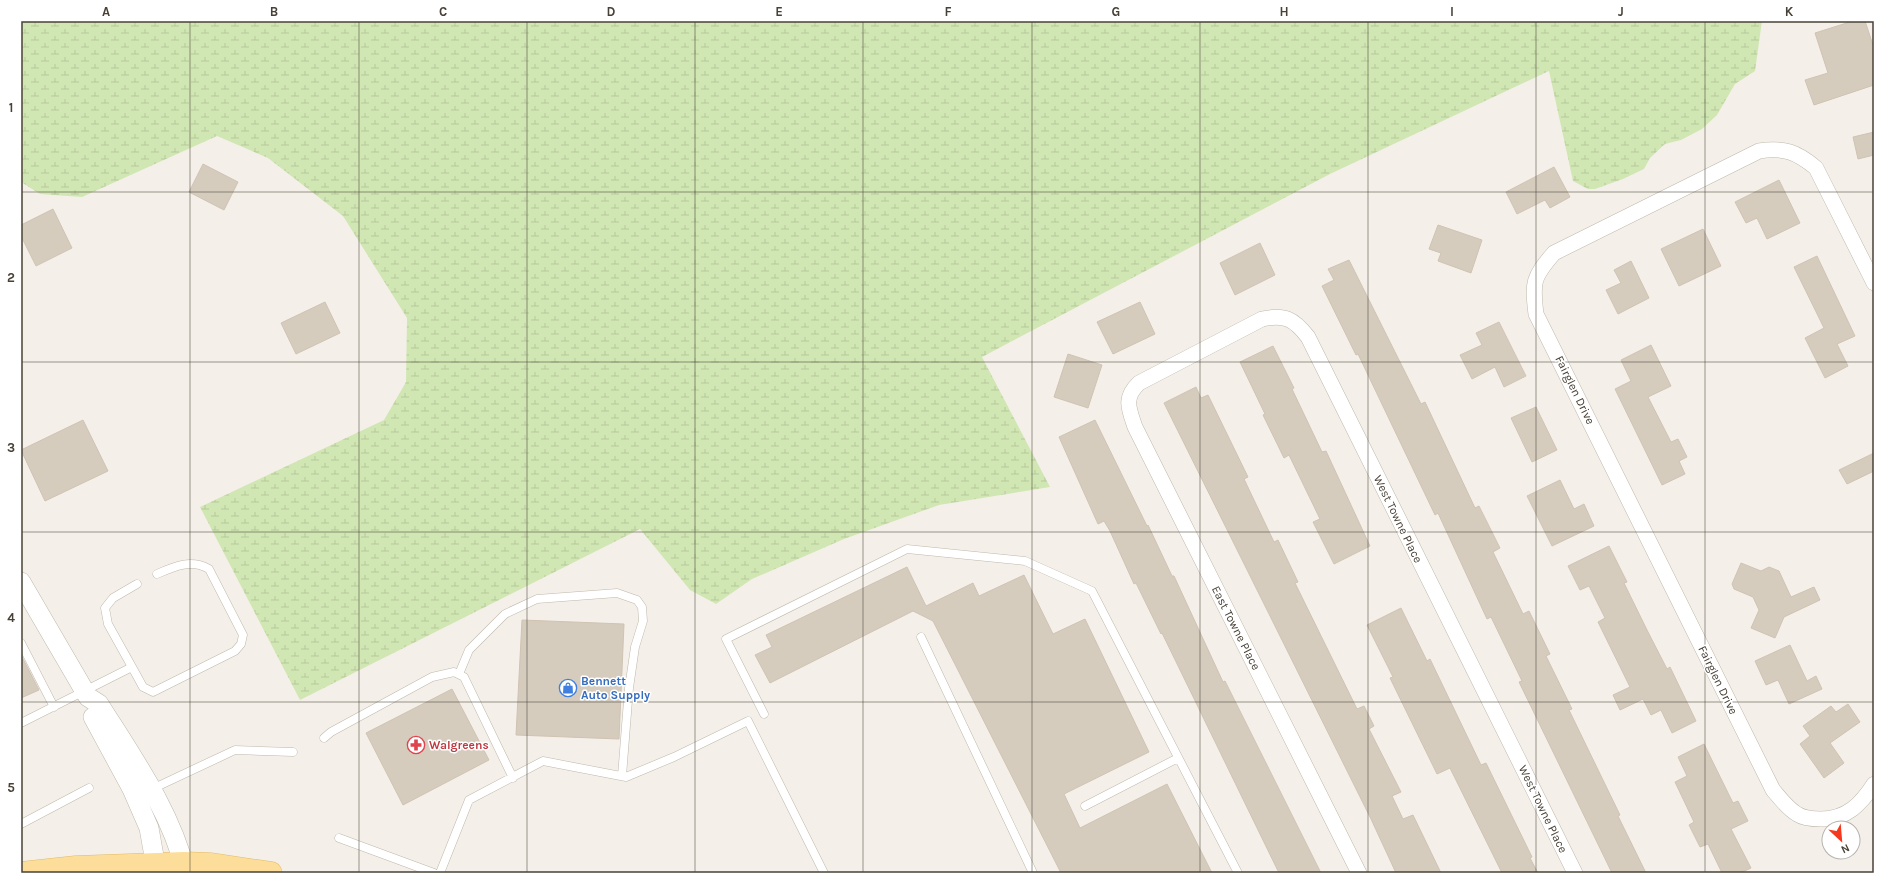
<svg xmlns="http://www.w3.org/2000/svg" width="1895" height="894" font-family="Karla,sans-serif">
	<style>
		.wetland { fill: url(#wetland-marsh) }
		.building { fill: #d5ccbe; stroke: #d0c3b2 }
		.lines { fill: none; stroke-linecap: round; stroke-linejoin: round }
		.service-casing { stroke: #bfb8ab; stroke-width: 9 }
		.minor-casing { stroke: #bfb8ab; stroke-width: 16 }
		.tertiary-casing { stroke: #bfb8ab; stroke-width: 20 }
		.primary-casing { stroke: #e2ba69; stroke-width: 23 }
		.service { stroke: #fff; stroke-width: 8 }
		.minor { stroke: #fff; stroke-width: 15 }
		.tertiary { stroke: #fff; stroke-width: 19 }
		.primary { stroke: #fcde9a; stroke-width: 22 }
		.grid { fill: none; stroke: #484137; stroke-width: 1; stroke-opacity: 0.55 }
		.labels { text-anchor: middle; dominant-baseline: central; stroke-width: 3; stroke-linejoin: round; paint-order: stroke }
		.street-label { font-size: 12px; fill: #484137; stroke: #fff }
		.shop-label { font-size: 12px; font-weight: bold; fill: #366cbe; stroke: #fff; text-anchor: start }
		.health-label { font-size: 12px; font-weight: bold; fill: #be3a42; stroke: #fff; text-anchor: start }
		.neatline { fill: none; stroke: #484137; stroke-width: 1.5 }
		.grid-label { font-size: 13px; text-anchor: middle; font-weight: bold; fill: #484137 }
	</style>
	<defs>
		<pattern id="wetland-marsh" width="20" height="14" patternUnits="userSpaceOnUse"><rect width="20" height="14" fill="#d1e7b3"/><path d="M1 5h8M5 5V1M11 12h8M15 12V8" fill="none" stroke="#b5c79b"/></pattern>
	</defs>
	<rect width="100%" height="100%" fill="#f4f0e9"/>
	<!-- wetland -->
	<path class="wetland" d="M21 21H1762L1755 71 1735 84 1717 115 1702 129 1681 140 1665 144 1650 158 1644 169 1623 179 1595 189H1588L1573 181 1549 71 1330 174 982 357 1050 487 939 505 844 539 752 579 716 604 690 590 640 529 300 700 200 507 384 420 406 382 407 318 343 216 268 158 217 136 82 197 40 194 21 182Z"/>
	<!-- building -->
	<path class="building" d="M1853 21H1865L1874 48V85L1814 105 1805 80 1828 73 1815 33Z
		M1874 132V155L1858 159 1853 137Z
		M203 164 238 182 224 210 189 192Z
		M1554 167 1570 197 1550 208 1545 200 1517 214 1506 192Z
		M1779 180 1800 223 1767 239 1757 218 1746 223 1735 202Z
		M53 209 72 248 36 266 21 236V225Z
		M1438 225 1482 240 1471 273 1438 261 1441 253 1429 249Z
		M1703 229 1721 266 1679 286 1661 249Z
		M1260 243 1275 275 1235 295 1220 263Z
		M1817 256 1855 336 1837 344 1848 366 1825 378 1805 338 1824 328 1794 267Z
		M1349 260 1421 404 1425 402 1475 508 1479 506 1500 548 1493 552 1523 614 1529 611 1550 654 1546 656 1572 709 1569 710 1620 815 1618 816 1646 873H1612L1519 682 1522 681 1491 617 1487 619 1438 513 1435 515 1358 354 1356 355 1322 286 1334 280 1328 269Z
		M1631 261 1649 298 1618 314 1606 290 1621 283 1614 270Z
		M325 302 340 333 296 354 281 323Z
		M1140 302 1155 334 1113 354 1097 322Z
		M1499 322 1526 376 1504 387 1495 367 1472 379 1460 355 1482 345 1476 333Z
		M1651 345 1671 386 1648 397 1671 442 1678 439 1687 457 1679 461 1685 474 1662 485 1615 389 1631 381 1621 360Z
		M1273 346 1294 388 1292 389 1322 452 1326 451 1370 546 1334 564 1313 522 1320 519 1289 455 1284 458 1263 415 1265 414 1240 362Z
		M1068 354 1102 365 1088 408 1054 397Z
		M1196 387 1201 398 1208 395 1248 477 1244 479 1274 542 1278 540 1298 582 1295 583 1357 709 1364 706 1374 726 1369 729 1401 792 1392 796 1403 819 1413 815 1441 873H1396L1371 819 1164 403Z
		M1536 407 1557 450 1532 462 1511 418Z
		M83 420 108 471 45 501 21 450Z
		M1095 420 1147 526 1148 525 1172 576H1174L1223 682 1225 681 1321 873H1279L1162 633 1161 634 1136 583 1134 584 1110 531 1104 521 1098 524 1059 437Z
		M1874 453V471L1847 484 1839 470Z
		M1560 480 1574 509 1584 504 1594 526 1552 546 1527 496Z
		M1609 546 1627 582 1624 583 1647 630 1667 669 1670 667 1696 721 1672 733 1661 710 1651 715 1643 699 1620 710 1613 695 1630 687 1598 622 1605 618 1589 586 1580 590 1568 566Z
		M1741 563 1761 571 1769 567 1779 571 1791 597 1814 587 1820 600 1784 617 1775 638 1751 628 1759 610 1753 597 1734 589 1732 584Z
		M907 567 926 606 973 583 979 596 1024 575 1053 634 1085 619 1149 752 1064 794 1080 828 1167 784 1212 873H1061L933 621 913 611 770 683 755 655 772 647 766 635Z
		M1401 608 1427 661 1430 659 1481 765 1486 763 1532 857 1530 858 1538 873H1502L1450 768 1437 774 1390 678 1393 677 1367 625Z
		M522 620 624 624 619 739 516 735Z
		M1790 645 1807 681 1816 676 1822 689 1789 704 1778 680 1766 685 1755 661Z
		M21 655 39 690 21 698Z
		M452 689 489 760 403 805 366 733Z
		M1848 704 1860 722 1830 743 1844 763 1824 778 1800 744 1810 736 1803 726 1831 706 1836 712Z
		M1704 744 1733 803 1738 801 1748 821 1731 829 1751 868 1740 873H1722L1708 844 1700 847 1689 825 1694 822 1675 782 1687 776 1678 757Z"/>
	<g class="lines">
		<defs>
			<path id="service" d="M921 637 1033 873
				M21 643 54 707
				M132 667 108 624 105 608 113 598 137 584
				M459 674 469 650 505 614 537 599 617 593 637 600 642 607 643 621 635 647 629 688 622 776
				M764 714 726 639 907 549 1025 561 1092 591 1238 873
				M21 723 132 667 143 687 153 692 235 651 241 644 243 635 209 569C191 559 175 566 157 574
				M324 738 331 732 432 677 454 672 464 677 513 778
				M152 789 235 750 293 752
				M1085 806 1178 758
				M21 824 89 788
				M339 838 434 873
				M440 873 469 800 543 761 626 777 674 757 748 721 824 873"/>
			<path id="minor" d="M1874 283 1816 168C1797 152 1784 147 1759 151L1554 253C1533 277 1532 282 1536 314L1773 790C1780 798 1787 808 1797 814 1803 818 1813 819 1821 819 1847 819 1861 804 1874 784
				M1359 873 1135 427C1129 409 1123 398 1139 383L1262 319C1285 314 1294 319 1308 337L1575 873"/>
			<path id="tertiary" d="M21 582 88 697 99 704C133 758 171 811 186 873
				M93 717 132 789 149 828 157 873"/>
			<path id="primary" d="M21 873 76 867 184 863 210 864 271 873"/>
		</defs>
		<!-- service casing -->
		<use href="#service" class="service-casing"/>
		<!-- minor casing -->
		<use href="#minor" class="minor-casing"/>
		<!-- tertiary casing -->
		<use href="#tertiary" class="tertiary-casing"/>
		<!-- primary casing -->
		<use href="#primary" class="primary-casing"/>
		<!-- service -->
		<use href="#service" class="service"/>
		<!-- minor -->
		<use href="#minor" class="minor"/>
		<!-- tertiary -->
		<use href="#tertiary" class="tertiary"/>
		<!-- primary -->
		<use href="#primary" class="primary"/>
	</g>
	<!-- grid -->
	<path class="grid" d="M190 21V873M359 21V873M527 21V873M695 21V873M863 21V873M1032 21V873M1200 21V873M1368 21V873M1536 21V873M1705 21V873M21 192H1874M21 362H1874M21 532H1874M21 702H1874"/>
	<!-- icons -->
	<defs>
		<symbol id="shop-ring" viewBox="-11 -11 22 22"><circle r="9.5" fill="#fff" stroke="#3f7fe0" stroke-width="1.5"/><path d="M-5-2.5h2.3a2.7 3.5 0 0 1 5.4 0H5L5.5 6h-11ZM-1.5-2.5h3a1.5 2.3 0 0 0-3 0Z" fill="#3f7fe0"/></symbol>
		<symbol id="pharmacy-ring" viewBox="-11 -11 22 22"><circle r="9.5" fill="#fff" stroke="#e0444e" stroke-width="1.5"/><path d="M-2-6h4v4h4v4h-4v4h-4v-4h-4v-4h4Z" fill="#e0444e"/></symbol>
	</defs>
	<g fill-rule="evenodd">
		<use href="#shop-ring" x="558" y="678" width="20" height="20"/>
		<use href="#pharmacy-ring" x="406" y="735" width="20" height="20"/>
	</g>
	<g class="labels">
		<!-- street labels -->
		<g class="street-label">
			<text transform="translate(1575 390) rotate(64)">Fairglen Drive</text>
			<text transform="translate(1398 519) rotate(64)">West Towne Place</text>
			<text transform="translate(1236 628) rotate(63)">East Towne Place</text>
			<text transform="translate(1718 680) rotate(64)">Fairglen Drive</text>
			<text transform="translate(1543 809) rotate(64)">West Towne Place</text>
		</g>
		<!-- shop labels -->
		<g class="shop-label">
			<text x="581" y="681">Bennett<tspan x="581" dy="14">Auto Supply</tspan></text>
		</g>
		<!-- health labels -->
		<g class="health-label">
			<text x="429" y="745">Walgreens</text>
		</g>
	</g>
	<!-- border -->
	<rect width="1895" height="894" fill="none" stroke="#ffffff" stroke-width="44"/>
	<!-- north arrow -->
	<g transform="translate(1841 840) rotate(154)"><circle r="19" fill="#ffffff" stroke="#b6b3af"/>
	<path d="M0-3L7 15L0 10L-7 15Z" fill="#f5391e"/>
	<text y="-6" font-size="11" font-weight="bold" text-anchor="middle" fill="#484137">N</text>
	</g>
	<rect x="22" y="22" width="1851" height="850" class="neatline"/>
	<g class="grid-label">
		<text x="106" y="16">A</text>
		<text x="274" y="16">B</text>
		<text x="443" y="16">C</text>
		<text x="611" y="16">D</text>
		<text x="779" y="16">E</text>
		<text x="948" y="16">F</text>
		<text x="1116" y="16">G</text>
		<text x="1284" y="16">H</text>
		<text x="1452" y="16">I</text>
		<text x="1621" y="16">J</text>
		<text x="1789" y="16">K</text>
		<text x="11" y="112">1</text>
		<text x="11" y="282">2</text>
		<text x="11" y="452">3</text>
		<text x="11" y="622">4</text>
		<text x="11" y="792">5</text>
	</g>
</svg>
